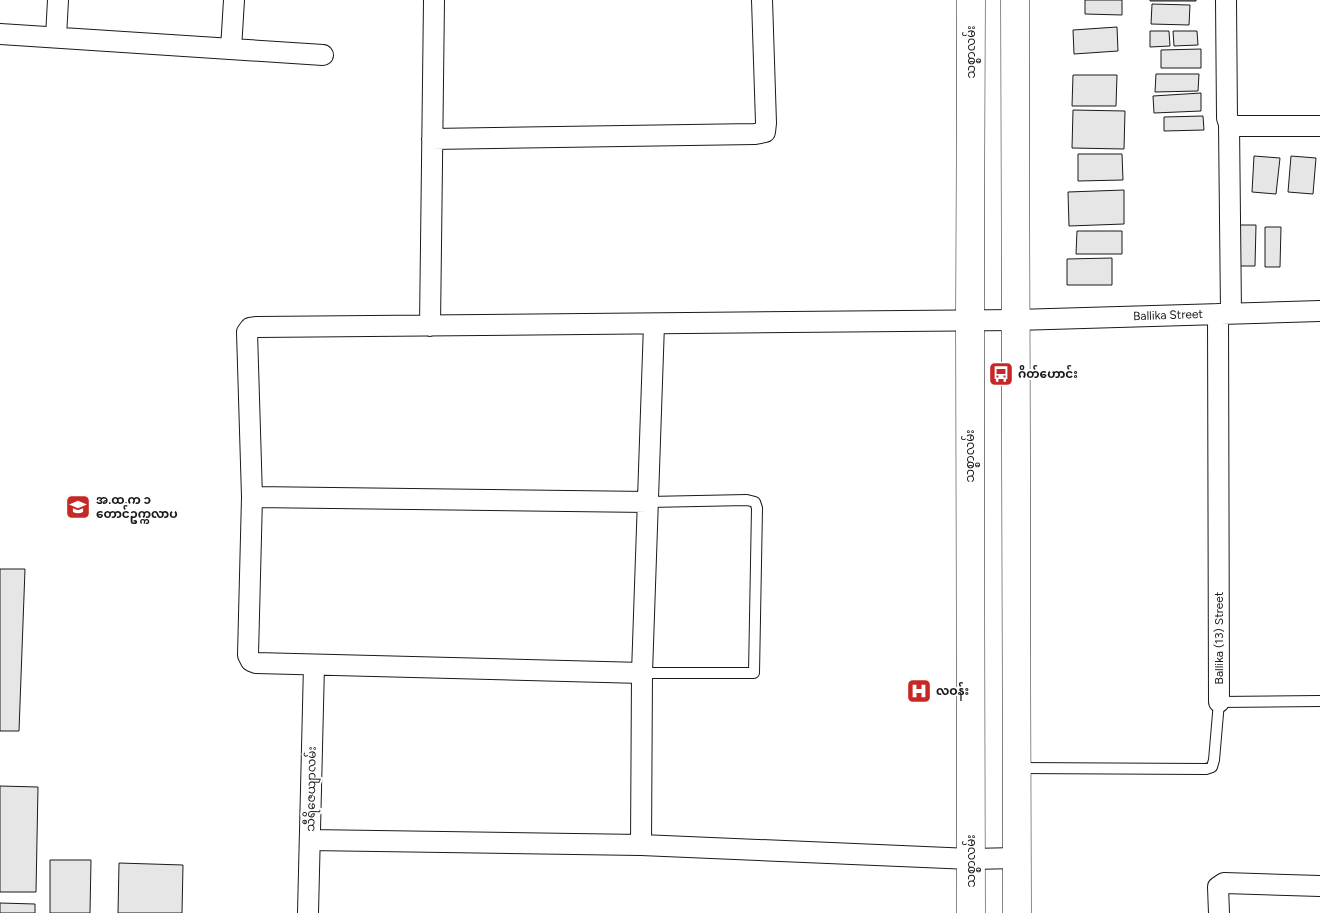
<svg xmlns="http://www.w3.org/2000/svg" width="1320" height="913" font-family="Figtree,'Noto Sans Myanmar',sans-serif">
	<style>
		.building { fill: #e6e6e6; stroke: #1a1a1a }
		.lines { fill: none; stroke-linecap: round; stroke-linejoin: round }
		.lane-casing { stroke: #1a1a1a; stroke-width: 12 }
		.street-casing { stroke: #1a1a1a; stroke-width: 22 }
		.primary-casing { stroke: #1a1a1a; stroke-width: 29 }
		.lane { stroke: #fff; stroke-width: 10 }
		.street { stroke: #fff; stroke-width: 20 }
		.primary { stroke: #fff; stroke-width: 28 }
		.labels { text-anchor: middle; dominant-baseline: central; stroke-width: 4; stroke-linejoin: round; paint-order: stroke }
		.street-label { font-size: 12px; fill: #1a1a1a; stroke: #fff }
		.poi-label { font-size: 12px; font-weight: bold; fill: #1a1a1a; stroke: #fff; text-anchor: start }
	</style>
	<rect width="100%" height="100%" fill="#fff"/>
	<!-- building -->
	<path class="building" d="M1085 0H1122V15L1085 14Z
		M1150 0H1196V1H1150Z
		M1152 4 1190 5 1189 25 1151 24Z
		M1117 27 1118 51 1074 54 1073 30Z
		M1150 31H1169L1170 46 1150 47Z
		M1173 31H1197L1198 45 1174 46Z
		M1201 49V68H1161V50Z
		M1156 74H1199L1198 91 1155 92Z
		M1073 75H1117L1116 106H1072Z
		M1201 93V111L1154 113 1153 96Z
		M1073 110 1125 111 1124 149 1072 148Z
		M1203 116 1204 130 1164 131V117Z
		M1078 154H1122L1123 180 1078 181Z
		M1254 156 1280 158 1276 194 1252 192Z
		M1291 156 1316 158 1313 194 1288 192Z
		M1124 190V224L1069 226 1068 192Z
		M1240 225H1256L1255 266H1239Z
		M1265 227H1281L1280 267H1265Z
		M1077 231H1122V254H1076Z
		M1112 258V285H1067V259Z
		M0 569H25L19 731H0Z
		M0 786 38 787 36 892H0Z
		M50 860H91L90 913H50Z
		M119 863 183 865 182 913H118Z
		M0 903 35 904V913H0Z"/>
	<g class="lines">
		<defs>
			<path id="lane" d="M642 673H754L757 508 755 502 747 500 648 502
				M1017 768 1206 769 1212 767 1214 760 1219 702 1320 701"/>
			<path id="street" d="M1226 0 1227 118 1229 124 1237 126H1320
				M0 34 323 55
				M56 37 58 0
				M231 49 234 0
				M1229 124 1231 313
				M432 139 755 134 765 132 766 123 762 0
				M1218 314 1219 702
				M430 326 434 0
				M252 497 648 502
				M642 673 256 663 251 661 248 655 252 497 247 332 250 328 257 327 1016 320 1320 311
				M310 840 641 845 971 859 1017 858
				M641 845 642 673 654 324
				M308 913 314 665
				M1219 913 1218 887 1224 883 1320 886"/>
			<path id="primary" d="M1015 0 1017 913
				M971 913 970 320 971 0"/>
		</defs>
		<!-- lane casing -->
		<use href="#lane" class="lane-casing"/>
		<!-- street casing -->
		<use href="#street" class="street-casing"/>
		<!-- primary casing -->
		<use href="#primary" class="primary-casing"/>
		<!-- lane -->
		<use href="#lane" class="lane"/>
		<!-- street -->
		<use href="#street" class="street"/>
		<!-- primary -->
		<use href="#primary" class="primary"/>
	</g>
	<!-- icons -->
	<defs>
		<symbol id="bus-square" viewBox="-11 -11 22 22"><rect x="-9" y="-9" width="18" height="18" rx="4" fill="#c62828" stroke="#fff"/><path d="M-5-6H5V4H4V6H2V4H-2V6H-4V4H-5ZM-3.5-4V0h7V-4ZM-3.5 1.2v1.5H-2V1.2ZM2 1.2v1.5H3.5V1.2Z" fill="#fff"/></symbol>
		<symbol id="school-square" viewBox="-11 -11 22 22"><rect x="-9" y="-9" width="18" height="18" rx="4" fill="#c62828" stroke="#fff"/><path d="M0-5L7-2L0 1L-7-2ZM-4 1L0 2.5L4 1V4Q0 6-4 4Z" fill="#fff"/></symbol>
		<symbol id="hospital-square" viewBox="-11 -11 22 22"><rect x="-9" y="-9" width="18" height="18" rx="4" fill="#c62828" stroke="#fff"/><path d="M-5-5h3v3.5h4V-5h3V5h-3V1.5h-4V5h-3Z" fill="#fff"/></symbol>
	</defs>
	<g fill-rule="evenodd">
		<use href="#bus-square" x="987" y="360" width="28" height="28"/>
		<use href="#school-square" x="64" y="493" width="28" height="28"/>
		<use href="#hospital-square" x="905" y="677" width="28" height="28"/>
	</g>
	<g class="labels">
		<!-- street labels -->
		<g class="street-label">
			<text transform="translate(971 52) rotate(-90)">သစ္စာလမ်း</text>
			<text transform="translate(1168 315) rotate(-2)">Ballika Street</text>
			<text transform="translate(970 456) rotate(-90)">သစ္စာလမ်း</text>
			<text transform="translate(1219 638) rotate(-90)">Ballika (13) Street</text>
			<text transform="translate(311 789) rotate(-89)">သီရိဇေယျာလမ်း</text>
			<text transform="translate(971 861) rotate(-90)">သစ္စာလမ်း</text>
		</g>
		<!-- poi labels -->
		<g class="poi-label">
			<text x="1018" y="374">ဂိတ်ဟောင်း</text>
			<text x="96" y="500">အ.ထ.က ၁<tspan x="96" dy="14">တောင်ဥက္ကလာပ</tspan></text>
			<text x="936" y="691">လဝန်း</text>
		</g>
	</g>
</svg>
